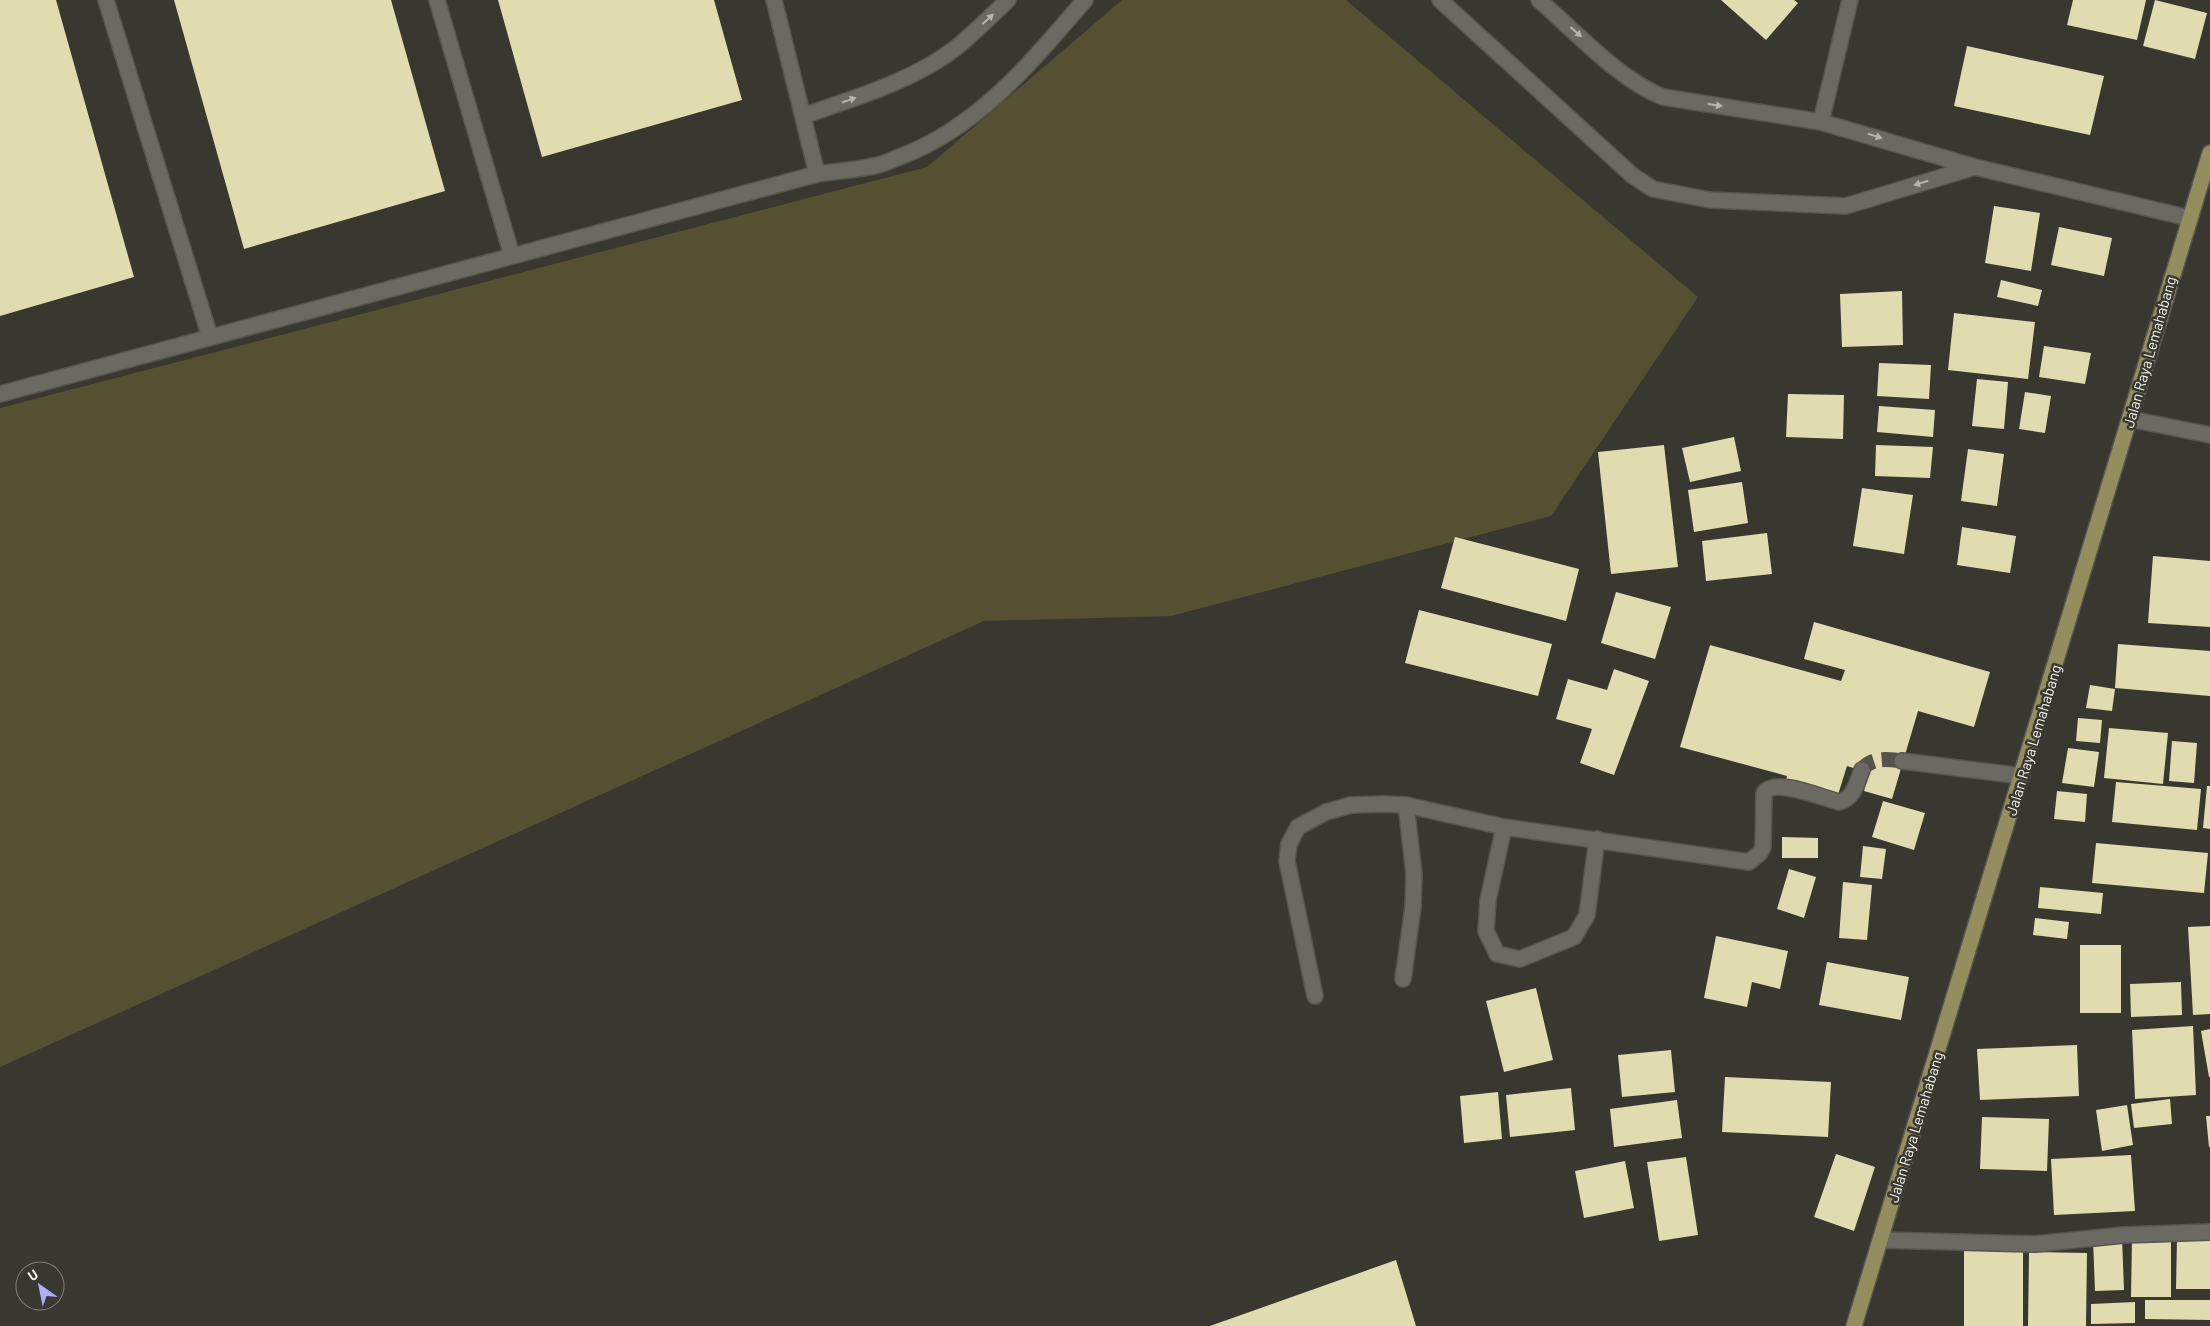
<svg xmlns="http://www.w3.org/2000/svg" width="2210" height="1326" font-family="Barlow,sans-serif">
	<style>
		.green { fill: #555031 }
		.building { fill: #e1dbb0 }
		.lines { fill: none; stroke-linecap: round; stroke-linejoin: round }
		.minor-tunnel { stroke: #54534d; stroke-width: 15; stroke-dasharray: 15 8; stroke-linecap: butt }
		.service-casing { stroke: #565550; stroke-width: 18 }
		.minor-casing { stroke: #565550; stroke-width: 18 }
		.primary-casing { stroke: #565550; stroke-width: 18 }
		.service { stroke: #6b6a62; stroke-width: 15 }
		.minor { stroke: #6b6a62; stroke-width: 15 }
		.primary { stroke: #948d5e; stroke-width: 15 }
		.oneway { fill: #b6b5b0 }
		.labels { text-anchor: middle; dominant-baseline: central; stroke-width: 5; stroke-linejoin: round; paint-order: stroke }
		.street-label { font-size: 15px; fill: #f4f3ef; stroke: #383730 }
	</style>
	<rect width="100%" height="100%" fill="#383730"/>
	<!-- green -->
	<path class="green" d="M1122 0H1346L1698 297 1551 516 1171 616 984 621 0 1067V408L927 167Z"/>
	<!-- building -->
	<path class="building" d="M0 0H56L134 277 0 316Z
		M174 0H391L445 191 244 249Z
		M498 0H714L742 100 542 157Z
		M1721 0H1794L1798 3 1766 40Z
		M2073 0H2146L2137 40 2067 25Z
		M2155 0 2207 13 2195 59 2143 46Z
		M1967 46 2104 76 2090 135 1954 106Z
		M1994 206 2040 213 2031 271 1985 263Z
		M2059 227 2112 238 2104 276 2051 265Z
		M2001 280 2042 290 2038 306 1997 297Z
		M1902 291 1903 345 1842 347 1840 294Z
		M1954 313 2035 322 2028 379 1948 370Z
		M2044 346 2091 353 2085 384 2039 377Z
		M1879 363 1931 365 1929 399 1877 396Z
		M1977 379 2008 382 2004 429 1972 426Z
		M2025 392 2051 396 2045 433 2019 429Z
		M1788 394 1844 395 1843 439 1786 437Z
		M1879 406 1935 410 1933 437 1877 432Z
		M1734 437 1741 471 1690 482 1682 448Z
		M1664 445 1678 567 1611 574 1598 452Z
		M1876 445 1933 447 1930 478 1875 476Z
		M1968 449 2004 454 1997 506 1961 501Z
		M1742 482 1748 523 1694 532 1688 490Z
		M1862 488 1913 495 1904 554 1853 546Z
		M1962 527 2016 536 2010 573 1957 565Z
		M1767 533 1772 574 1706 581 1702 541Z
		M1455 537 1579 569 1566 621 1441 588Z
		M2153 556 2210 561V627L2148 623Z
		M1616 592 1671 607 1655 659 1601 643Z
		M1419 610 1552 644 1538 696 1405 663Z
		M1814 622 1990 672 1974 727 1918 711 1892 799 1864 791 1869 773 1847 766 1837 798 1785 784 1787 776 1680 747 1710 645 1841 681 1845 670 1804 659Z
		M2118 644 2210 651V696L2115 688Z
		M1614 669 1649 681 1614 775 1580 763 1592 729 1556 719 1568 679 1607 690Z
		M2090 685 2115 689 2112 711 2086 708Z
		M2078 718 2102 720 2100 743 2076 741Z
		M2109 728 2168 733 2163 784 2104 778Z
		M2172 741 2197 743 2194 783 2169 781Z
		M2068 748 2099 752 2094 787 2062 783Z
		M2116 782 2201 789 2197 830 2112 822Z
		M2207 786H2210V829L2203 828Z
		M2057 791 2087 794 2085 822 2054 819Z
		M1883 801 1925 813 1914 850 1872 837Z
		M1782 837 1818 838V858H1782Z
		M2096 843 2208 853 2204 893 2092 883Z
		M1863 846 1886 849 1882 879 1860 877Z
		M1789 869 1816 877 1804 918 1777 909Z
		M1843 882 1872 885 1867 940 1839 938Z
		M2040 887 2103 893 2101 914 2038 908Z
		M2035 918 2069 922 2067 939 2033 935Z
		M2210 926V1014L2193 1015 2188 927Z
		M1716 936 1788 951 1780 989 1752 982 1747 1007 1704 998Z
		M2080 945H2121V1013H2080Z
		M1827 962 1909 977 1901 1020 1819 1005Z
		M2181 982 2182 1015 2131 1017 2130 984Z
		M1536 988 1553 1060 1504 1072 1486 1001Z
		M2193 1026 2196 1095 2135 1099 2132 1030Z
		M2210 1029V1077H2209L2201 1031Z
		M2077 1045 2079 1096 1980 1100 1977 1049Z
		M1671 1050 1675 1092 1622 1097 1618 1055Z
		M1725 1077 1831 1082 1828 1137 1722 1132Z
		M1571 1088 1575 1130 1510 1137 1506 1095Z
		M1498 1092 1502 1139 1464 1143 1460 1096Z
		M2170 1099 2172 1124 2134 1128 2131 1104Z
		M1677 1100 1682 1138 1614 1147 1610 1109Z
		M2127 1105 2133 1145 2102 1151 2096 1110Z
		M2206 1116H2210V1147H2209Z
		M1982 1117 2049 1119 2047 1171 1980 1169Z
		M1836 1154 1875 1167 1854 1231 1814 1217Z
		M2131 1155 2135 1211 2054 1215 2051 1159Z
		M1686 1157 1698 1235 1659 1241 1647 1162Z
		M1625 1161 1634 1208 1584 1218 1575 1171Z
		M2122 1238 2124 1290 2095 1291 2093 1239Z
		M2132 1238H2171V1297H2131Z
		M2177 1239H2210V1289H2176Z
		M1964 1249H2023V1326H1964Z
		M2029 1252 2087 1253 2086 1326H2028Z
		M1396 1260 1416 1326H1210Z
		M2145 1300H2210V1320L2145 1319Z
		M2135 1302V1323L2091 1324V1304Z"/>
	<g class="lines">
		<!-- minor-tunnel -->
		<path class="minor-tunnel" d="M1862 770C1871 757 1888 759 1902 761"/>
		<defs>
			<path id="service" d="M1504 827 1488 900 1486 931 1497 954 1520 959 1574 937 1587 915 1597 839
				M1403 979 1413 907 1414 874 1406 805"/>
			<path id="minor" d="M106 0 210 337
				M437 0 512 256
				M1440 0 1633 176 1653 189 1710 200 1846 206 1975 167 1821 122 1663 97C1618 79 1576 32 1539 0
				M803 116C854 98 914 81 957 47 975 32 992 15 1008 0
				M1821 122 1850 0
				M1975 167 2189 218
				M817 174C837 171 858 170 878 165 886 163 894 159 902 156 980 126 1032 61 1085 0
				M0 394 817 174 774 0
				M2130 419 2210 435
				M1902 761 2022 776
				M1315 996 1287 861 1289 844 1298 827 1326 812 1351 805 1382 804 1406 805 1504 827 1749 862 1760 853 1763 847 1764 793C1775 777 1822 798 1839 802 1854 799 1857 782 1862 770
				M1880 1240 2036 1244 2123 1235 2210 1232"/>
			<path id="primary" d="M1854 1326 2210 153"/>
		</defs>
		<!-- service casing -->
		<use href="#service" class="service-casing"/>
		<!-- minor casing -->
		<use href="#minor" class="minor-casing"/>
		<!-- primary casing -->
		<use href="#primary" class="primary-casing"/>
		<!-- service -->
		<use href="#service" class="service"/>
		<!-- minor -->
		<use href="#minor" class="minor"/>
		<!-- primary -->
		<use href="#primary" class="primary"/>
	</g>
	<!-- one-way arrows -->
	<defs><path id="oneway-solid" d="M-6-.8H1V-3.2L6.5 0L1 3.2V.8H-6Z" transform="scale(1.25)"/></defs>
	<g class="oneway">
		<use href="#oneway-solid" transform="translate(988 19) rotate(-42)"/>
		<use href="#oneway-solid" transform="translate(1576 32) rotate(41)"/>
		<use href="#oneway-solid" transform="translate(849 100) rotate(-19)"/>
		<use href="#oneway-solid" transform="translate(1715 105) rotate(9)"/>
		<use href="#oneway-solid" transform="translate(1875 136) rotate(17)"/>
		<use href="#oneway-solid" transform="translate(1921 183) rotate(163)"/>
	</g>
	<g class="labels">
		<!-- street labels -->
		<g class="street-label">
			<text transform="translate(2149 352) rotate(-74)">Jalan Raya Lemahabang</text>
			<text transform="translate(2033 740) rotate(-73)">Jalan Raya Lemahabang</text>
			<text transform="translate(1915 1127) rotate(-73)">Jalan Raya Lemahabang</text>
		</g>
	</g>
	<!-- north arrow -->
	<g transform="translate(40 1286) rotate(327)"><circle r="24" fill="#383730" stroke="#83827c"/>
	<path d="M0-4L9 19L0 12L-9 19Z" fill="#aab0fc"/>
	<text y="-8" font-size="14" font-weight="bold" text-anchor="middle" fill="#f4f3ef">U</text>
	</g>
</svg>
